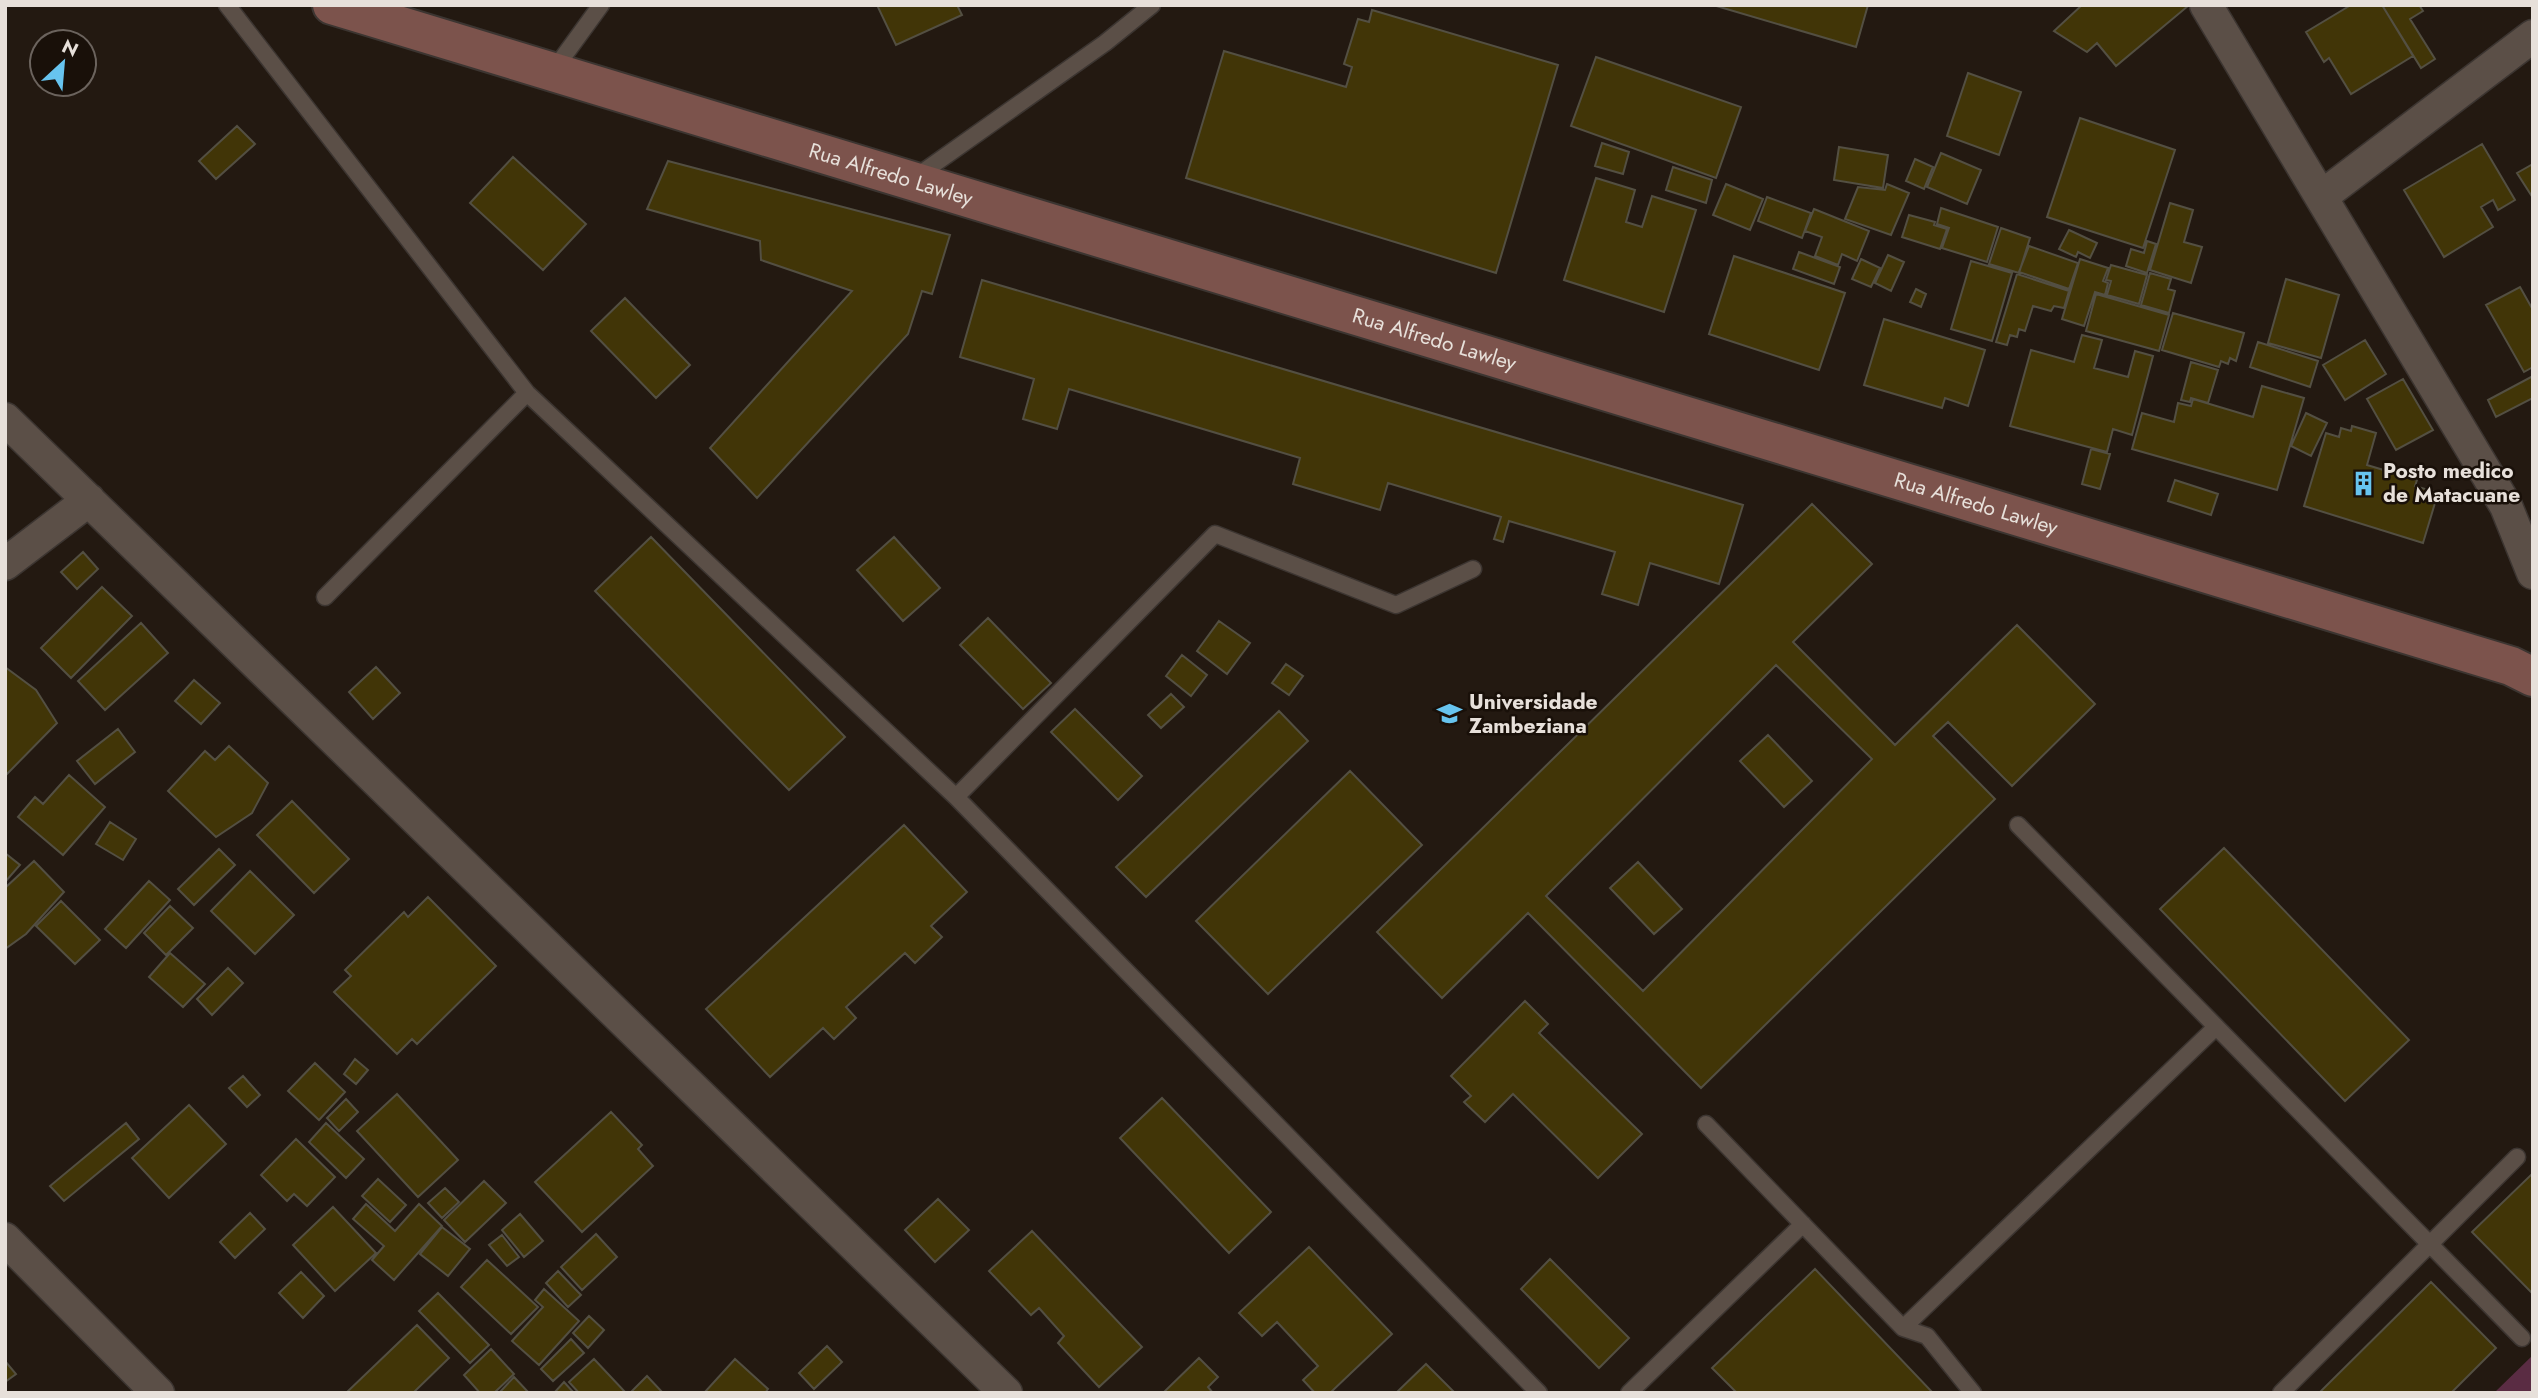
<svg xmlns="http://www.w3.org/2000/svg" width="2538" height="1398" font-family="Jost,sans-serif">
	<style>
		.green { fill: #5a2c43 }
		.building { fill: #413507; stroke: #534f42; stroke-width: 2; fill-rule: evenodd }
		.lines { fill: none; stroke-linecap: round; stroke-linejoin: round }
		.lane-casing { stroke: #3c3531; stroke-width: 19 }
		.street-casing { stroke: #3c3531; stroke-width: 35 }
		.secondary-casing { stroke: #3c3531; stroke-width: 42 }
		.lane { stroke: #5b4f47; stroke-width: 16 }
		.street { stroke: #5b4f47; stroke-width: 32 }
		.secondary { stroke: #7c534c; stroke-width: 38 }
		.labels { text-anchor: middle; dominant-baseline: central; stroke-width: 5; stroke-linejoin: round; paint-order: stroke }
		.street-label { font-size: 21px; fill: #e7e0da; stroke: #191009 }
		.poi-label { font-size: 21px; font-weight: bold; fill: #e7e0da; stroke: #191009; text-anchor: start }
	</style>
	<rect width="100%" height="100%" fill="#231911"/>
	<!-- green -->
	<path class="green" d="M2533 1355V1393H2494Z"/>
	<!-- building -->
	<path class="building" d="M877 5H957L962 15 896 45Z
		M1713 5H1868L1856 47Z
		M2082 5H2187L2188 6 2116 66 2097 43 2087 52 2054 31Z
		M2351 5H2382L2413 56 2351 94 2329 58 2324 62 2306 32Z
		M2382 5H2419L2423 11 2410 19 2435 59 2421 68Z
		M1372 10 1558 65 1496 273 1186 178 1224 51 1346 87 1352 67 1344 64 1358 19 1369 22Z
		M1596 57 1741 107 1716 178 1571 126Z
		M1968 73 2021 92 1999 155 1947 136Z
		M2080 118 2175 150 2143 248 2047 217Z
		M237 126 255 144 216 179 199 161Z
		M1602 143 1629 152 1623 174 1595 166Z
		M2482 144 2515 200 2498 210 2493 200 2481 207 2493 227 2444 257 2404 190Z
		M1839 147 1888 155 1883 188 1834 180Z
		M1941 153 1981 170 1967 204 1927 187Z
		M513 157 586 224 543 270 470 203Z
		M1915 159 1933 167 1924 189 1906 181Z
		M668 161 950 235 932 294 922 291 908 334 757 498 710 448 852 291 761 260 760 241 647 209Z
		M2533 164V198L2517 173Z
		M1673 167 1712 180 1706 203 1666 190Z
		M1596 178 1635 190 1626 222 1642 227 1652 196 1696 210 1664 312 1564 280Z
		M1726 184 1763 199 1750 230 1713 215Z
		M1887 184 1909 193 1891 235 1845 219 1858 187 1885 190Z
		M1767 197 1811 213 1802 238 1758 221Z
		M2170 203 2193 210 2184 242 2202 247 2191 283 2150 270Z
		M1941 208 1998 227 1987 262 1942 248 1949 228 1937 224Z
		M1814 209 1869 231 1857 261 1842 254 1838 265 1815 256 1822 237 1805 231Z
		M1909 215 1935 222 1934 225 1947 229 1940 249 1902 237Z
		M2001 228 2030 238 2019 273 1989 264Z
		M2069 230 2097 243 2090 258 2078 252 2076 257 2059 249Z
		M2147 241 2156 244 2147 273 2126 266 2131 249 2144 253Z
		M2029 246 2078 263 2069 289 2019 272Z
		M1799 252 1840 267 1834 284 1793 269Z
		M1888 255 1904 262 1891 291 1875 283Z
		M1734 256 1845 293 1819 370 1709 334Z
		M1861 259 1880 268 1871 287 1852 279Z
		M2080 259 2108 268 2103 281 2108 283 2105 295 2095 292 2084 326 2062 319Z
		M1971 261 2012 273 1992 341 1951 329Z
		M2111 265 2147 275 2139 304 2107 295 2111 281 2106 280Z
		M2150 273 2171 279 2168 289 2175 291 2169 313 2141 305Z
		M2017 274 2069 291 2064 308 2054 306 2051 311 2033 306 2025 331 2019 329 2017 337 2010 335 2007 345 1996 342Z
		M2286 279 2339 295 2321 358 2268 343Z
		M982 280 1743 505 1719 584 1650 563 1638 605 1602 594 1615 552 1509 521 1503 542 1494 539 1501 517 1388 483 1380 510 1293 484 1300 458 1069 389 1057 429 1023 419 1034 379 960 357Z
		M2520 287 2533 310V367L2524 372 2486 305Z
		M1916 289 1926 294 1921 307 1910 302Z
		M2096 294 2169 315 2159 351 2086 331Z
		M625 298 690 365 656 398 591 331Z
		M2173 313 2244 333 2236 361 2230 358 2228 364 2221 361 2219 367 2162 350Z
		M1884 319 1985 350 1968 406 1945 398 1942 408 1864 385Z
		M2082 335 2102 340 2094 368 2128 377 2135 351 2153 356 2132 435 2113 429 2107 452 2010 426 2031 350 2074 362Z
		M2365 340 2386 374 2345 400 2323 365Z
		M2258 342 2318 361 2310 387 2250 367Z
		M2191 362 2218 370 2208 403 2191 398 2190 402 2181 400Z
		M2533 376V398L2496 417 2488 400Z
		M2403 379 2433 430 2396 450 2367 399Z
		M2262 386 2304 398 2277 490 2132 449 2142 413 2174 422 2178 403 2191 406 2193 399 2253 417Z
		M2306 413 2327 423 2311 456 2291 446Z
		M2352 426 2376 433 2367 465 2417 480 2415 486 2438 493 2423 543 2304 506 2326 433 2339 437 2341 428 2351 431Z
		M2091 449 2110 454 2100 489 2082 484Z
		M2175 480 2218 494 2211 515 2168 501Z
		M1812 504 1872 564 1793 642 1895 745 2017 625 2095 704 2012 786 1948 722 1933 736 1995 799 1701 1088 1528 913 1442 998 1377 932ZM1776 665 1872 759 1643 991 1546 896Z
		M651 537 845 737 789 790 595 591Z
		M894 537 940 588 903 621 857 570Z
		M83 552 98 569 77 589 61 572Z
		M102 587 132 616 71 678 41 648Z
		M988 618 1051 683 1023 709 960 645Z
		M1219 621 1250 643 1227 674 1197 651Z
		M141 623 168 653 105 710 78 681Z
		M1182 655 1207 675 1191 696 1166 676Z
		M1286 664 1303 676 1289 695 1272 683Z
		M5 667 36 690 57 723 5 776Z
		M376 667 400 693 373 719 349 692Z
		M194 680 220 703 201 724 175 701Z
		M1171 694 1184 707 1161 728 1148 715Z
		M1075 709 1142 776 1118 800 1051 732Z
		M1279 711 1308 741 1146 897 1116 867Z
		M118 729 135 752 95 784 77 761Z
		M1768 735 1812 781 1784 807 1740 761Z
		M229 746 268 783 252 813 216 837 168 791 205 751 215 760Z
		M1350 771 1422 845 1268 994 1196 921Z
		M69 775 105 807 63 855 18 817 35 797 43 804Z
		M292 801 349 859 314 893 257 835Z
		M110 822 136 839 123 860 96 844Z
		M904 825 967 892 931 926 942 937 915 963 905 953 846 1007 856 1018 834 1039 823 1028 770 1077 706 1009Z
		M2224 848 2409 1040 2345 1101 2160 909Z
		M219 849 235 865 194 905 178 889Z
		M5 853 20 865 5 882Z
		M34 861 64 892 26 934 5 949V888Z
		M1638 862 1682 909 1654 934 1610 888Z
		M250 871 294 915 255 954 211 911Z
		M149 881 170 900 126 948 105 929Z
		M428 897 496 966 417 1044 412 1039 397 1054 334 992 351 976 345 970 404 912 408 917Z
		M61 901 100 940 75 964 36 926Z
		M170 906 193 928 166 955 144 933Z
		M170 953 205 984 183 1007 149 977Z
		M228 968 243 983 212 1015 197 999Z
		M1525 1001 1548 1024 1539 1033 1642 1134 1598 1178 1513 1094 1485 1122 1464 1102 1471 1096 1451 1076Z
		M355 1059 368 1070 356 1084 344 1074Z
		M315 1063 345 1092 319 1120 288 1091Z
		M243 1076 260 1095 247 1107 229 1088Z
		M397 1094 458 1160 418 1197 357 1131Z
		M1162 1098 1271 1212 1229 1253 1120 1138Z
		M346 1099 358 1112 339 1131 327 1118Z
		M189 1105 226 1144 169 1198 132 1158Z
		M611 1112 642 1145 638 1149 653 1166 582 1232 535 1182Z
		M126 1123 139 1139 64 1201 50 1186Z
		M326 1123 364 1159 346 1178 309 1142Z
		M296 1139 335 1177 307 1206 294 1194 287 1201 261 1175Z
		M2533 1173V1294L2472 1232Z
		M378 1179 406 1205 390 1222 362 1196Z
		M484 1181 506 1203 465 1242 444 1220Z
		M445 1188 459 1202 442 1218 428 1203Z
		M938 1199 969 1230 935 1262 905 1230Z
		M366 1204 395 1231 419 1204 442 1226 394 1280 372 1260 384 1246 353 1219Z
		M333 1207 376 1253 335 1291 293 1245Z
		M250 1213 265 1229 235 1258 220 1242Z
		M520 1214 543 1241 524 1257 502 1230Z
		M442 1227 470 1249 448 1276 420 1254Z
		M1032 1231 1142 1347 1099 1387 1058 1343 1064 1336 1039 1308 1031 1315 989 1271Z
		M596 1234 617 1257 582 1290 561 1267Z
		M502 1235 519 1257 507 1266 489 1245Z
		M1309 1247 1392 1334 1330 1393H1315L1303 1380 1318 1366 1277 1322 1262 1336 1239 1313Z
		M1550 1259 1629 1338 1599 1368 1521 1289Z
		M487 1260 538 1307 511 1334 461 1287Z
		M1815 1269 1933 1393H1737L1712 1368Z
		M558 1271 581 1295 568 1307 546 1283Z
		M301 1272 324 1296 303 1318 279 1293Z
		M2431 1282 2496 1348 2451 1393H2319Z
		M544 1289 579 1321 539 1365 512 1341 543 1307 535 1300Z
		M438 1293 489 1345 470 1363 419 1311Z
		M589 1316 604 1330 588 1348 573 1333Z
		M417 1325 449 1358 413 1393H346Z
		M571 1339 584 1353 553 1381 541 1369Z
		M827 1346 842 1362 814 1389 799 1373Z
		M491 1349 514 1374 494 1393H480L464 1375Z
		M1199 1358 1218 1377 1208 1387 1213 1393H1163Z
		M594 1359 626 1393H579L569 1382Z
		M735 1359 768 1389 765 1393H704Z
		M5 1361 16 1374 5 1382Z
		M1426 1364 1455 1393H1396Z
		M647 1376 663 1393H630Z
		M514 1377 529 1393H499Z
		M564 1382 574 1393H554Z"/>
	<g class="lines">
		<defs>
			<path id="lane" d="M227 5 527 393 956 797 1539 1393
				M553 71 601 5
				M913 179 1105 43 1152 5
				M325 597 527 393
				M956 797 1215 534 1396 605 1473 569
				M2018 825 2522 1338
				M1706 1124 1903 1328 1927 1336 1973 1393
				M1903 1328 2216 1027
				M1629 1393 1803 1224
				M2281 1393 2517 1157"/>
			<path id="street" d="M2206 5 2506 506 2533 573
				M2321 197 2533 36
				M5 419 1006 1393
				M5 564 89 500
				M5 1239 158 1393"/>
			<g id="secondary">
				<path id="s1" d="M332 5 2511 666 2533 677"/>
			</g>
		</defs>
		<!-- lane casing -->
		<use href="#lane" class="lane-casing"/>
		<!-- street casing -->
		<use href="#street" class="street-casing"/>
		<!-- secondary casing -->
		<use href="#secondary" class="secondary-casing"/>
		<!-- lane -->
		<use href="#lane" class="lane"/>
		<!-- street -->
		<use href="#street" class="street"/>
		<!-- secondary -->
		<use href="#secondary" class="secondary"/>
	</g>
	<!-- icons -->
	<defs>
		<symbol id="building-bare" viewBox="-9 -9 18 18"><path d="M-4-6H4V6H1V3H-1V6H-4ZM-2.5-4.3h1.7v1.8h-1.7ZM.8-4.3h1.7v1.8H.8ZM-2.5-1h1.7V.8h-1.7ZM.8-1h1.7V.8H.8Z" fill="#67c4ef" stroke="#191009" stroke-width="2.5" paint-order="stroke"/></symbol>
		<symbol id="university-bare" viewBox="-9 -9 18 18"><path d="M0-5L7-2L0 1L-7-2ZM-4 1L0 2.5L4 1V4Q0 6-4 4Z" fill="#67c4ef" stroke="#191009" stroke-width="2.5" paint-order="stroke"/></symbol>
	</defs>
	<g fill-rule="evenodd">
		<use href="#building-bare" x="2346" y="466" width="35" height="35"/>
		<use href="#university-bare" x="1432" y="696" width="35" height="35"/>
	</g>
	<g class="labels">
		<!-- street labels -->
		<g class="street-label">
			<text stroke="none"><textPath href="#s1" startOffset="584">Rua Alfredo Lawley</textPath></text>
			<text stroke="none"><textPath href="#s1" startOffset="1152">Rua Alfredo Lawley</textPath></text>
			<text stroke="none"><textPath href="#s1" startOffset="1718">Rua Alfredo Lawley</textPath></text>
		</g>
		<!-- poi labels -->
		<g class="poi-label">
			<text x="2383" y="471">Posto medico<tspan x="2383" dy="24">de Matacuane</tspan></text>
			<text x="1469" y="702">Universidade<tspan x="1469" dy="24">Zambeziana</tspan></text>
		</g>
	</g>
	<!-- border -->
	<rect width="2538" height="1398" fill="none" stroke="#e7e0da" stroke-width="14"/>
	<!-- north arrow -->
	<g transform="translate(63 63) rotate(26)"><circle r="33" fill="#191009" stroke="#6b635d" stroke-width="2"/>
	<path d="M0-5L12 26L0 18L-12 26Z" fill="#67c4ef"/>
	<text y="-10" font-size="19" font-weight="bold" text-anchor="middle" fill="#e7e0da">N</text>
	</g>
</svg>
